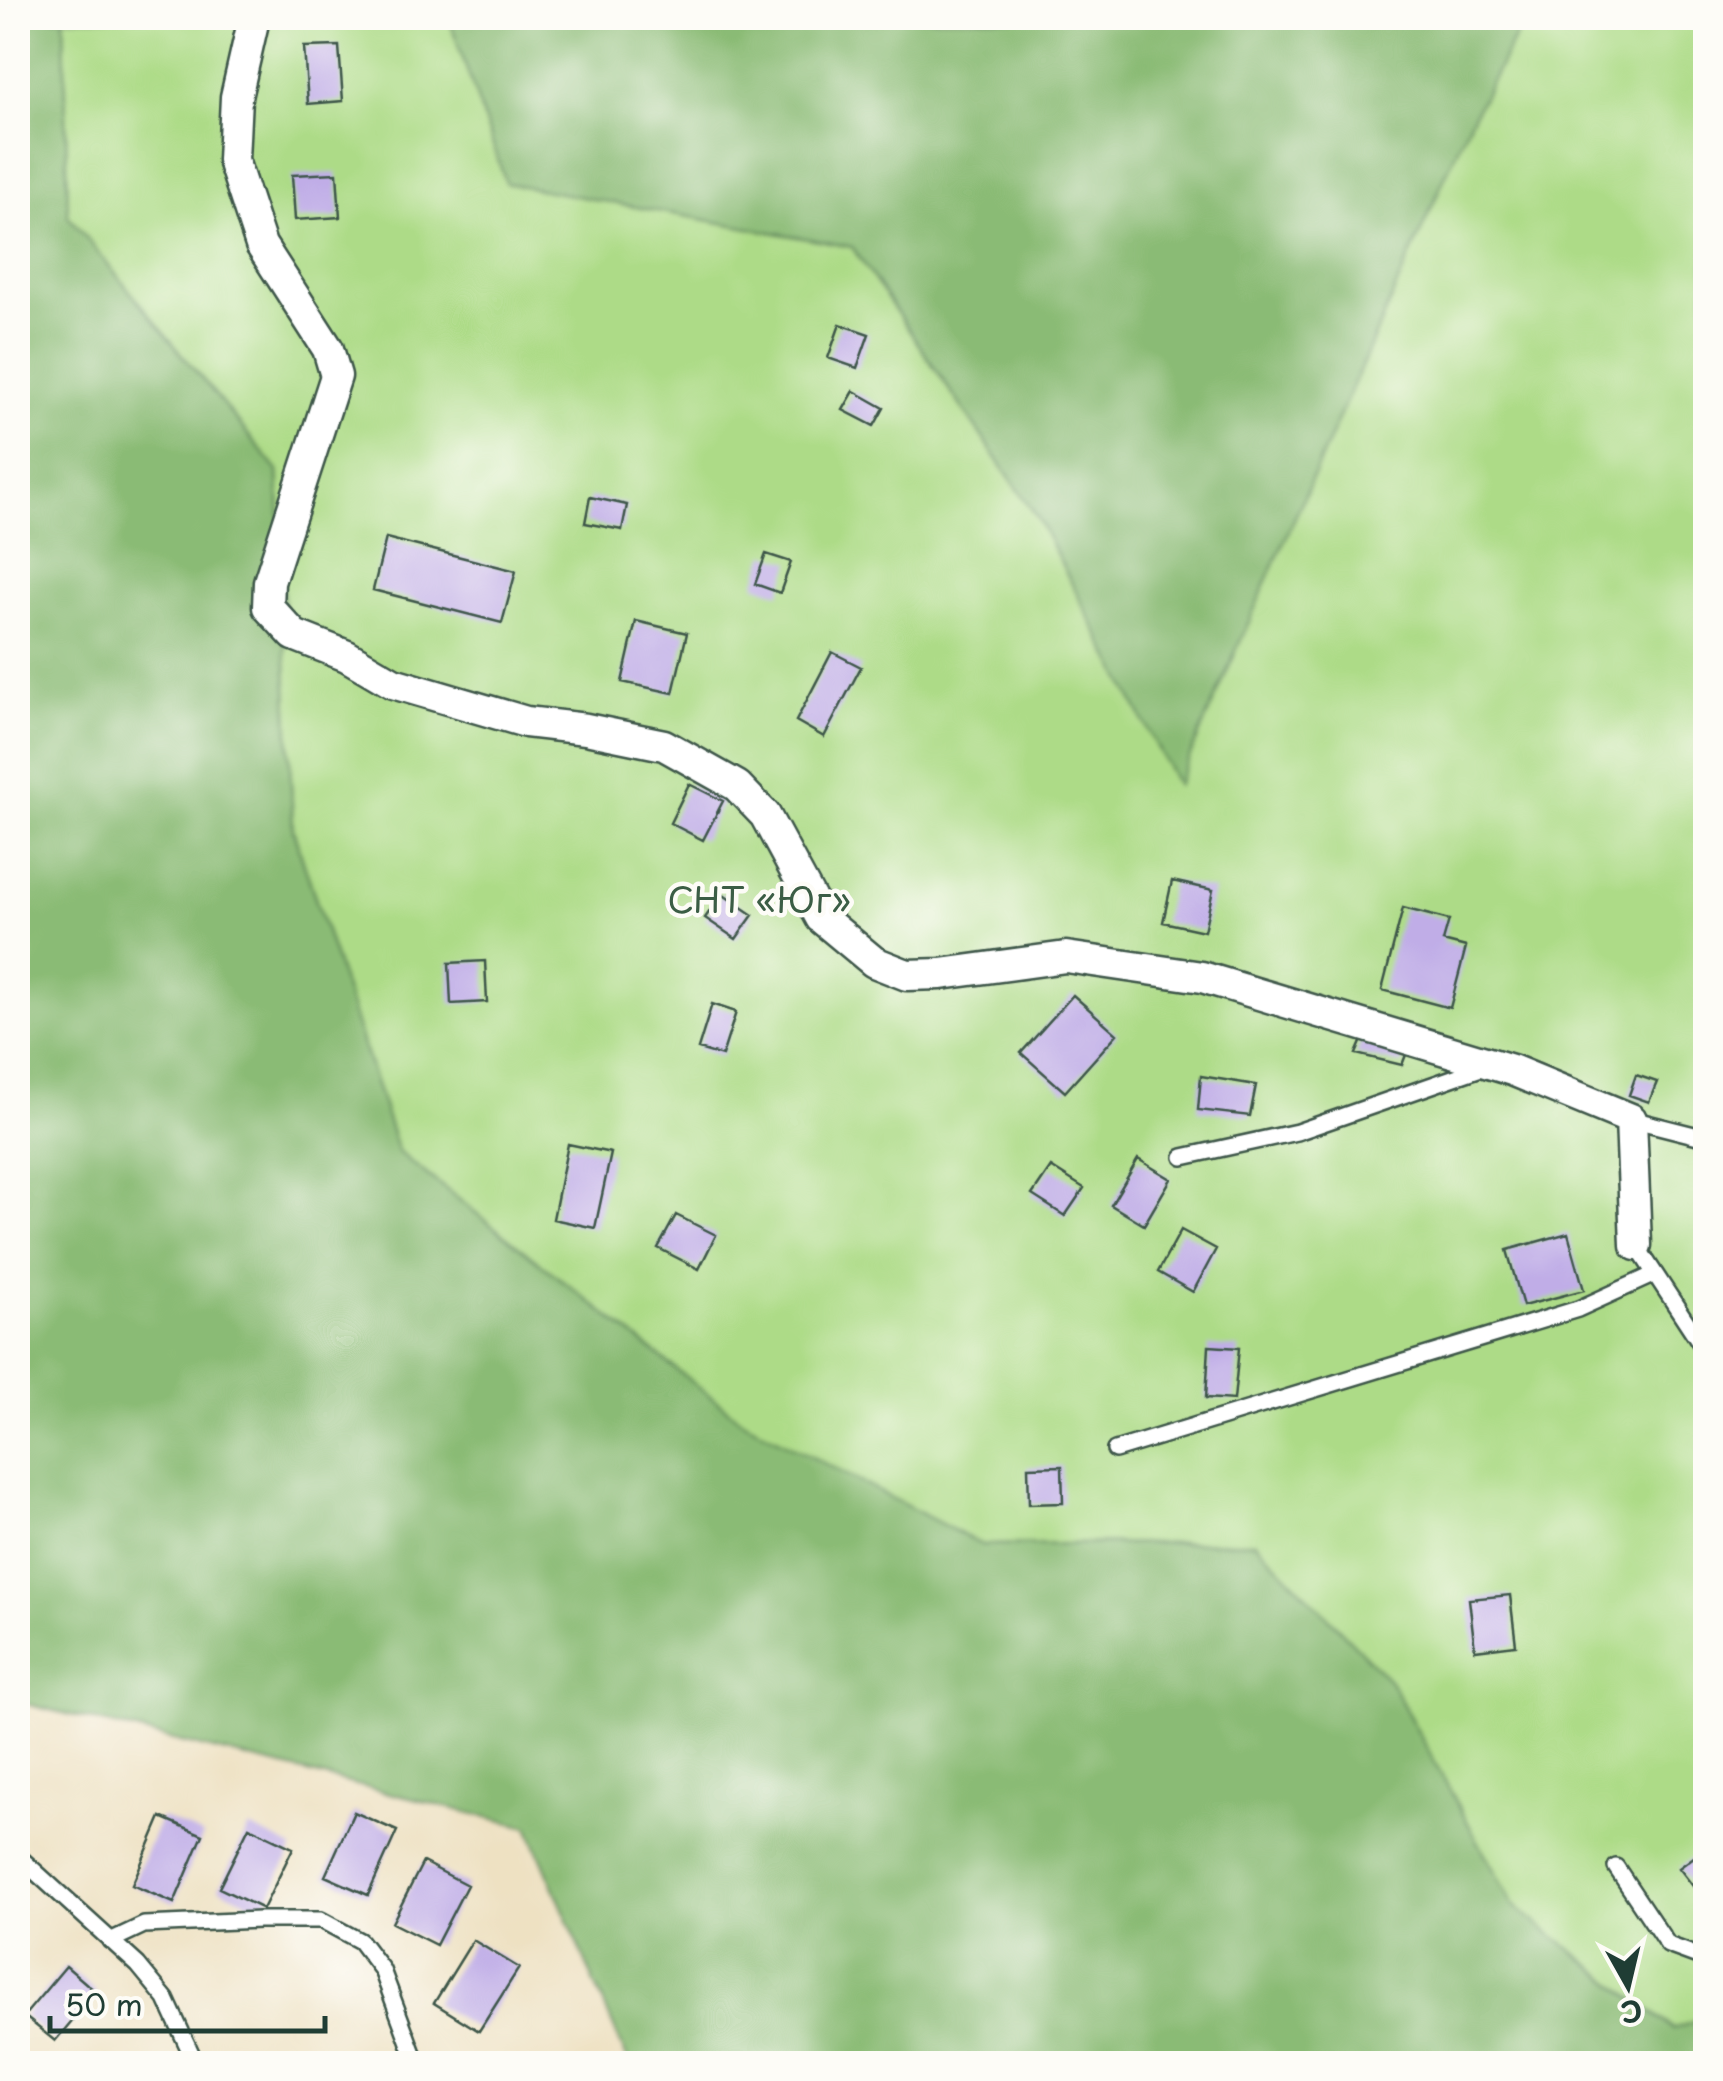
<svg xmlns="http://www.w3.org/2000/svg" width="1723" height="2081" font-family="'Playpen Sans',sans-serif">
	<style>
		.green { fill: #addb87; stroke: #668c5e; stroke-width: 2.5 }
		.forest { fill: #8abb74; stroke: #547c54; stroke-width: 2.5 }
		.building { fill: #c0ade7 }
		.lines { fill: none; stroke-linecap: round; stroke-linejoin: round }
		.service-casing { stroke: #3e5649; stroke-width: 20 }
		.minor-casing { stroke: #3e5649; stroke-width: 35 }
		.service { stroke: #fff; stroke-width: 15 }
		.minor { stroke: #fff; stroke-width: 30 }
		.labels { text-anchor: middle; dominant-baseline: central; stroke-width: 9; stroke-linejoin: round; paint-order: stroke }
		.park-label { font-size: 35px; fill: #3b5d45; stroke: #fdfcf7 }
	</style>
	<rect width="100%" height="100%" fill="#fdfcf7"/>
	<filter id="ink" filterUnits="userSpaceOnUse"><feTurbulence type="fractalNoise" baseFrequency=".01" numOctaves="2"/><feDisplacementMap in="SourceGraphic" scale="20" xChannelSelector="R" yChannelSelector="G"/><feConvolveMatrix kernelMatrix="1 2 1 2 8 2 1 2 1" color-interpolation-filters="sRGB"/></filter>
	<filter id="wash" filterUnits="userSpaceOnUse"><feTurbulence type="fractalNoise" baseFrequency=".0048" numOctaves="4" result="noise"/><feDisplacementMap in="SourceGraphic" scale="40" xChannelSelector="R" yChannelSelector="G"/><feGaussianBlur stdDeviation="2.25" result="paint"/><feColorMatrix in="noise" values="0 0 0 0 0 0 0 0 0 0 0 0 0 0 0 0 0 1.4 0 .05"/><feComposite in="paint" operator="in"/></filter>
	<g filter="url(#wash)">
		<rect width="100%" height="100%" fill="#eee1c2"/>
		<!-- green -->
		<path class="green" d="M64 18H449L506 183 852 247 1037 517 1177 784 1466 129 1525 18H1705V2018L1674 2029 1513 1905 1390 1681 1255 1542 982 1545 741 1420 398 1152 293 830 278 471 68 216Z"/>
		<!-- forest -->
		<path class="forest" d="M18 18H64L68 216 278 471 293 830 398 1152 741 1420 982 1545 1255 1542 1390 1681 1513 1905 1673 2029 1705 2018V2063H629L528 1827 18 1702Z
			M449 18H1525L1466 129 1177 785 1037 517 852 247 506 183Z"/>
		<g id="blocks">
			<!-- building -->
			<path class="building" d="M339 46 343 101 308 104 304 47Z
				M337 173 340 217 295 220 292 175Z
				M840 324 869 334 857 368 828 358Z
				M854 391 884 408 874 426 843 410Z
				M590 497 627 505 622 530 585 523Z
				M386 538 516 571 502 623 373 590Z
				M766 554 791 562 780 593 755 584Z
				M636 621 687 633 673 693 622 682Z
				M832 652 861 667 824 737 796 721Z
				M689 784 723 801 703 840 670 823Z
				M1172 881 1213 890 1204 931 1163 922Z
				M722 894 753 915 736 939 705 918Z
				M1403 908 1449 920 1443 941 1466 947 1450 1008 1382 990Z
				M485 961 487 1002 451 1004 449 963Z
				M1073 995 1117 1034 1065 1092 1021 1053Z
				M712 1004 736 1012 722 1056 698 1049Z
				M1365 1033 1409 1047 1402 1065 1356 1054Z
				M1636 1075 1657 1082 1649 1102 1629 1095Z
				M1201 1076 1256 1085 1250 1116 1198 1110Z
				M568 1144 611 1153 595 1228 553 1219Z
				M1138 1159 1171 1179 1144 1225 1111 1205Z
				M1051 1167 1084 1188 1065 1216 1032 1195Z
				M676 1215 716 1235 699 1269 658 1248Z
				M1181 1230 1216 1249 1193 1292 1158 1272Z
				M1568 1233 1584 1290 1523 1306 1507 1250Z
				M1209 1346 1239 1348 1234 1400 1206 1398Z
				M1062 1466 1063 1503 1029 1504 1028 1467Z
				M1510 1595 1516 1645 1475 1650 1469 1599Z
				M354 1812 397 1831 368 1895 325 1876Z
				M161 1817 203 1835 174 1903 132 1885Z
				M249 1827 293 1848 263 1909 219 1888Z
				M1706 1848V1903L1679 1868Z
				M423 1862 467 1885 436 1945 392 1923Z
				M473 1940 519 1968 479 2031 434 2003Z
				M66 1966 96 1992 55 2041 24 2016Z"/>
		</g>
	</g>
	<g filter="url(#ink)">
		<use href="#blocks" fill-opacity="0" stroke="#3e5649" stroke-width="2.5"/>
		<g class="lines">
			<defs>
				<path id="service" d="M1631 1119 1706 1138
					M1183 1157 1297 1132 1484 1067
					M1636 1245 1701 1344 1706 1347
					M1115 1450 1578 1309 1655 1274
					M18 1856 138 1965 166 1999 196 2064
					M1616 1867 1668 1945 1706 1959
					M110 1941 144 1925 259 1920H321L360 1941 382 1970 417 2064"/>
				<path id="minor" d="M254 18 236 97 233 160 261 245 328 349 336 376 269 582 268 607 294 635 347 656 393 683 526 722 586 729 664 745 737 786 765 815 821 918 874 962 907 975 941 974 1066 957 1202 977 1512 1070 1631 1119 1636 1245"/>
			</defs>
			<!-- service casing -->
			<use href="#service" class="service-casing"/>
			<!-- minor casing -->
			<use href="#minor" class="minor-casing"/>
			<!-- service -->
			<use href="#service" class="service"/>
			<!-- minor -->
			<use href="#minor" class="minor"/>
		</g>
	</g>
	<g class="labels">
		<!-- park labels -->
		<g class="park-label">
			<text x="759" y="898">СНТ «Юг»</text>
		</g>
	</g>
	<!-- margin -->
	<rect width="1723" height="2081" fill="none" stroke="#fdfcf7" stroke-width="60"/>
	<!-- north arrow -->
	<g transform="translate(1628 1986) rotate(172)" stroke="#fdfcf7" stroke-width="8" paint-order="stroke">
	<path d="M0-8L18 38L0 25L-18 38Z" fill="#1f3d34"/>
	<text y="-15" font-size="28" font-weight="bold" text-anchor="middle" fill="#1f3d34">С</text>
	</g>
	<!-- scale -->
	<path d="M50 2016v15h275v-15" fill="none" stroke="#1f3d34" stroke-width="5"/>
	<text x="65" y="2016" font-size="30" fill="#1f3d34" stroke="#fdfcf7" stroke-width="8" paint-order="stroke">50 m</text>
</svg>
